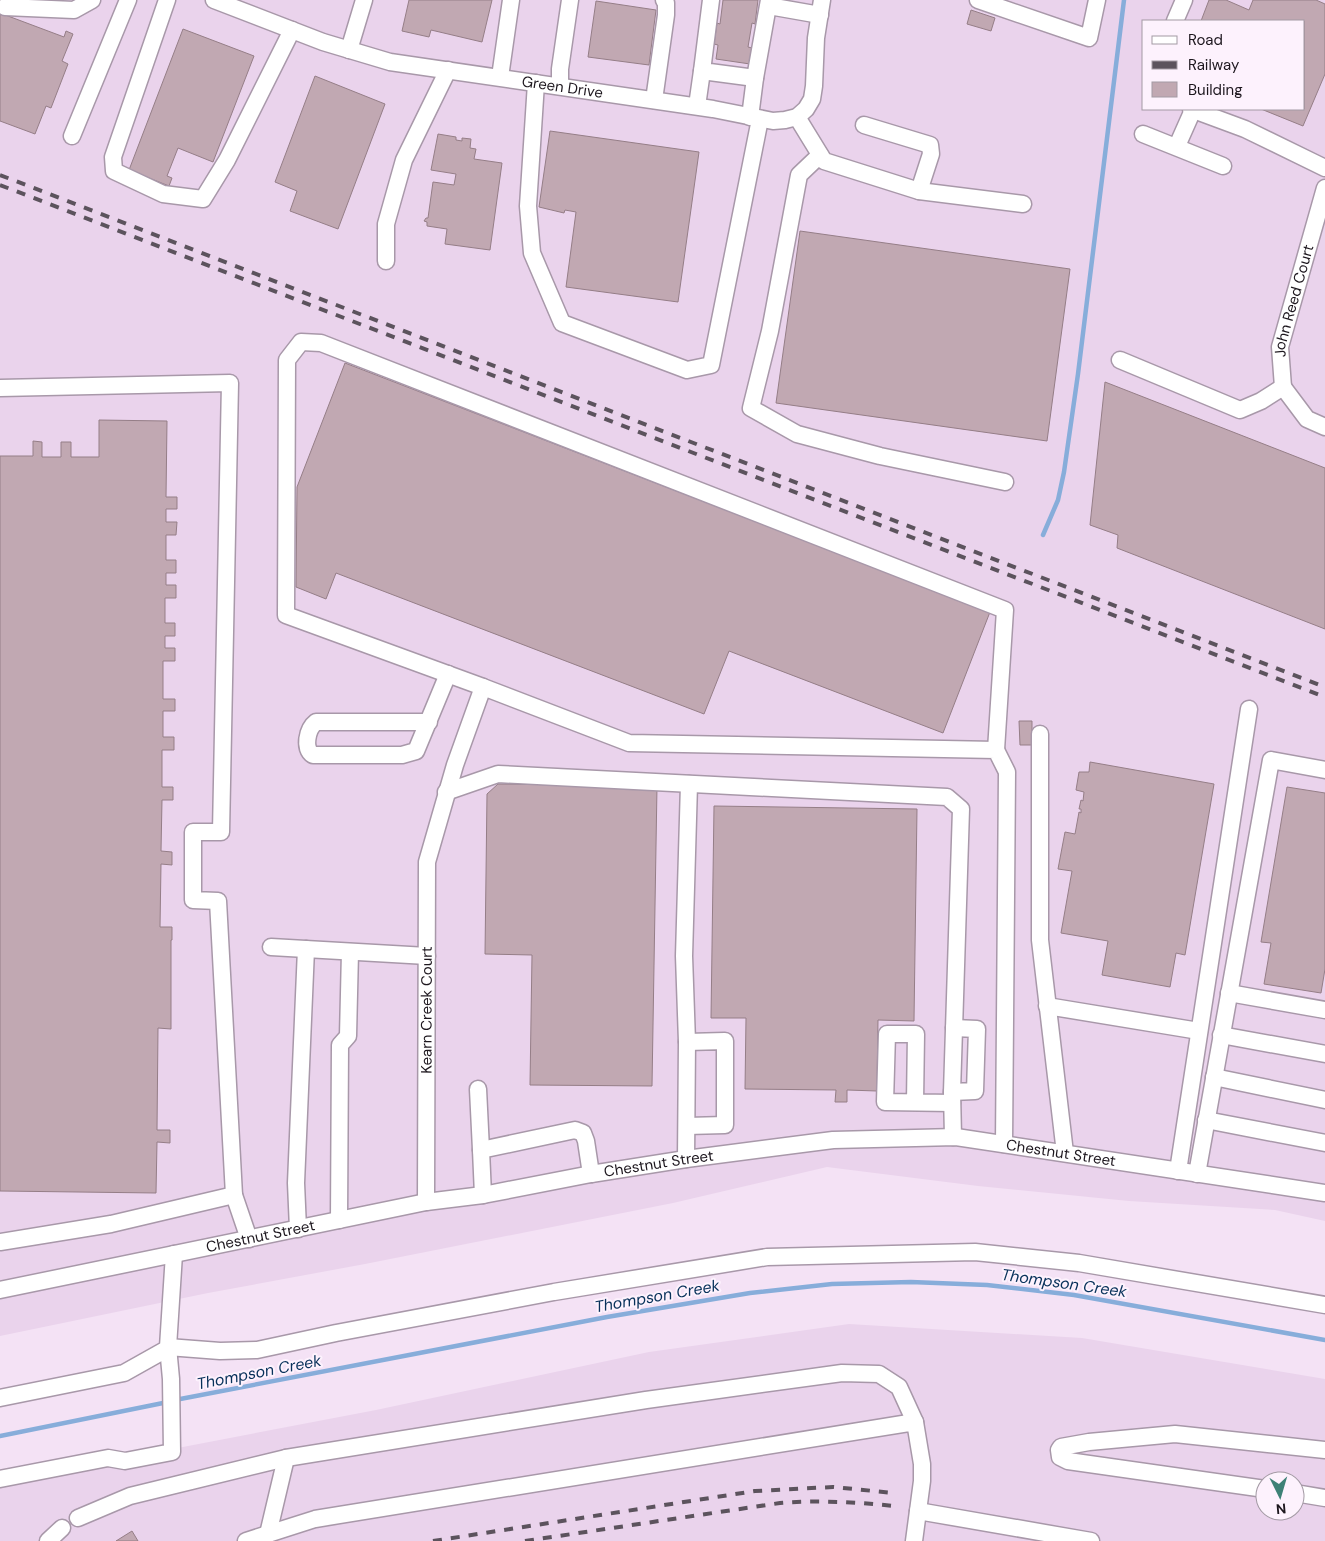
<svg xmlns="http://www.w3.org/2000/svg" width="1325" height="1541" font-family="'DM Sans',sans-serif">
	<style>
		.built { fill: #ead3ec; fill-rule: evenodd }
		.lines { fill: none; stroke-linecap: round; stroke-linejoin: round }
		.stream { stroke: #87adda; stroke-width: 4.5 }
		.building { fill: #c1a8b2; stroke: #957e87 }
		.minor-casing { stroke: #a898a9; stroke-width: 19 }
		.minor { stroke: #fff; stroke-width: 16 }
		.rail { stroke: #5c535d; stroke-width: 4; stroke-dasharray: 9 9; stroke-linecap: butt }
		.labels { text-anchor: middle; dominant-baseline: central; stroke-width: 4; stroke-linejoin: round; paint-order: stroke }
		.street-label { font-size: 15px; fill: #1d171e; stroke: #fdf2fd }
		.water-label { font-size: 16px; font-style: italic; fill: #08315a; stroke: #fdf2fd }
	</style>
	<rect width="100%" height="100%" fill="#f4e2f5"/>
	<!-- built -->
	<path class="built" d="M0 0H1325V1221L1275 1210 1129 1201 978 1186 827 1167 673 1203 365 1264 208 1293 0 1336ZM1144 21H1304V109H1144Z
		M849 1324 1082 1338 1325 1379V1541H0V1482L376 1410 649 1352ZM1265 1481H1295V1511H1265Z"/>
	<g class="lines">
		<!-- stream -->
		<path class="stream" d="M1043 535 1058 500 1064 472 1078 374 1124 0
			M175 1400 607 1317 750 1293 832 1284 911 1282 987 1285 1074 1295 1325 1340
			M0 1436 168 1402"/>
	</g>
	<!-- building -->
	<path class="building" d="M409 0H492L482 42 431 30 429 37 402 31Z
		M723 0H758L755 24 752 23 748 47 752 48 750 64 716 59 718 45 714 44 717 23 720 24Z
		M1209 0H1226L1249 10 1253 0H1316L1325 4V74L1303 126 1261 109H1304V21H1201Z
		M596 1 656 10 649 65 588 57Z
		M971 10 995 18 991 31 967 24Z
		M0 13 64 37 66 31 73 34 62 61 68 64 51 108 46 106 35 134 0 121Z
		M183 29 254 56 213 162 178 148 167 176 172 178 169 186 129 170Z
		M315 76 385 104 338 229 290 211 297 191 275 182Z
		M550 131 699 152 678 302 566 287 576 212 565 210 564 213 539 207Z
		M438 134 456 137V140L462 141V138L471 139 470 148 476 149 474 159 502 163 490 250 445 244 447 229 427 226V222L424 221 426 218H428L433 182 454 185 456 174 431 170Z
		M800 231 1070 269 1047 441 776 403Z
		M345 363 990 612 943 733 729 651 704 714 336 573 326 599 296 587 297 487Z
		M1105 382 1325 468V629L1117 548 1118 535 1090 525Z
		M99 420 167 421 166 497H177V509H166V522H177L176 535H166V560H176V573H166V585H176V598H165V623H175V636H165V648H175V661H163V699H175V711H163V737H174V750H162V787H173V800H162L161 851 172 852V865L161 864 160 927H172V940H171V1029L158 1028 157 1130H170V1143L157 1142 156 1193 0 1191V456H33V441L42 442V457H61V442H71V457H99Z
		M1019 721H1032V745H1020Z
		M1090 762 1214 784 1185 955 1176 953 1170 987 1102 975 1108 941 1061 933 1072 871 1058 869 1065 832 1075 834 1079 812 1081 813V809H1079L1081 800 1083 801 1084 792 1076 790 1079 772H1089Z
		M498 784 657 786 652 1086 530 1085 532 955 485 954 487 794Z
		M1287 787 1325 793V969L1321 993 1264 984 1271 943 1261 942Z
		M714 806 917 809 914 1021 878 1020 877 1091 847 1090V1102H835L836 1090 745 1089 746 1018H711Z
		M132 1531 138 1541H116Z"/>
	<g class="lines">
		<defs>
			<g id="minor">
				<path d="M167 0 113 157 114 171 163 194 203 199 227 160 292 30"/>
				<path id="s1" d="M214 0 323 42 390 62 713 109 773 121 785 120 797 117 806 109 812 99 814 86 816 38 822 0"/>
				<path d="M711 0 702 71 755 78 769 0"/>
				<path d="M978 0 1089 38 1097 0"/>
				<path d="M769 6 820 15"/>
				<path d="M5 7 74 10 92 0"/>
				<path d="M1175 21 1184 0"/>
				<path d="M349 50 364 0"/>
				<path d="M500 77 511 0"/>
				<path d="M536 83 528 206 532 253 562 323 687 370 711 365 760 119"/>
				<path d="M560 86V69L570 0"/>
				<path d="M654 100 666 15V3L664 0"/>
				<path d="M697 106 702 71"/>
				<path d="M1191 109 1245 129 1325 168"/>
				<path d="M750 117 755 78"/>
				<path d="M797 117 824 161 919 191 1023 204"/>
				<path d="M864 125 930 145 931 154 919 191"/>
				<path d="M1143 134 1223 166"/>
				<path d="M72 136 128 0"/>
				<path d="M1177 146 1193 110"/>
				<path d="M820 155 799 175 770 331 751 408 797 434 880 456 1005 482"/>
				<path d="M386 261V224L404 160 448 70"/>
				<path d="M1120 360 1240 410 1261 401 1283 387"/>
				<path id="s2" d="M1283 387 1280 347 1325 188"/>
				<path d="M1283 387 1307 419 1325 427"/>
				<path d="M0 388 230 383 221 832H193V900L218 901 234 1195"/>
				<path d="M483 687 286 615 287 360 301 342 321 343 1005 610 996 750"/>
				<path d="M429 722H316C307 729 303 749 313 755H402L416 751 448 674"/>
				<path d="M1040 734V940L1065 1153"/>
				<path d="M446 792 498 774 947 797 961 809 952 1092 953 1137"/>
				<path d="M271 947 427 956"/>
				<path d="M1229 993 1325 1010"/>
				<path d="M1047 1006 1199 1031"/>
				<path d="M1221 1035 1325 1054"/>
				<path d="M687 1042 725 1041V1125L687 1126"/>
				<path d="M1214 1077 1325 1100"/>
				<path d="M478 1089 481 1150"/>
				<path d="M952 1092 975 1091 977 1029 954 1028"/>
				<path d="M915 1102 916 1034H887L885 1102 952 1103"/>
				<path d="M1206 1120 1325 1143"/>
				<path d="M686 1159 687 1042 684 956 689 784"/>
				<path d="M1178 1171 1249 709"/>
				<path d="M1197 1174 1271 760 1325 770"/>
				<path d="M483 1195 481 1150 575 1130 583 1133 586 1141 591 1174"/>
				<path id="s3" d="M426 1202 427 862 455 765 483 687 629 743 996 750 1007 772 1004 1144"/>
				<path d="M339 1220 340 1045 348 1036 350 952"/>
				<path d="M298 1229 296 1183 306 949"/>
				<path d="M0 1242 111 1224 234 1195 249 1239"/>
				<path id="s4" d="M0 1290 426 1202 483 1195 591 1174 686 1159 833 1140 956 1137 1325 1193"/>
				<path d="M0 1398 124 1373 165 1350 168 1347 174 1254"/>
				<path d="M0 1479 108 1458 125 1461 172 1452 171 1379 168 1347 220 1351 257 1350 336 1333 554 1292 767 1257 975 1252 1079 1263 1325 1305"/>
				<path d="M1265 1489 1068 1461 1060 1457 1059 1450 1061 1447 1089 1442 1175 1434 1325 1450"/>
				<path d="M1295 1493 1325 1498"/>
				<path d="M918 1511 1091 1541"/>
				<path d="M78 1518 130 1496 286 1458 646 1400 842 1373 879 1374 899 1387 915 1422"/>
				<path d="M268 1534 286 1458"/>
				<path d="M48 1541 62 1528"/>
				<path d="M246 1541 315 1519 915 1422 922 1464V1481L914 1541"/>
			</g>
		</defs>
		<!-- minor casing -->
		<use href="#minor" class="minor-casing"/>
		<!-- minor -->
		<use href="#minor" class="minor"/>
		<!-- rail -->
		<path class="rail" d="M0 175 1325 687
			M0 185 1325 697
			M433 1541 755 1491 833 1487 894 1493
			M525 1541 780 1503C818 1500 856 1502 894 1506"/>
	</g>
	<g class="labels">
		<!-- street labels -->
		<g class="street-label">
			<text stroke="none"><textPath href="#s1" startOffset="361">Green Drive</textPath></text>
			<text stroke="none"><textPath href="#s2" startOffset="88">John Reed Court</textPath></text>
			<text stroke="none"><textPath href="#s3" startOffset="192">Kearn Creek Court</textPath></text>
			<text stroke="none"><textPath href="#s4" startOffset="1076">Chestnut Street</textPath></text>
			<text stroke="none"><textPath href="#s4" startOffset="671">Chestnut Street</textPath></text>
			<text stroke="none"><textPath href="#s4" startOffset="266">Chestnut Street</textPath></text>
		</g>
		<!-- water labels -->
		<g class="water-label">
			<text transform="translate(1064 1283) rotate(8)">Thompson Creek</text>
			<text transform="translate(657 1296) rotate(-10)">Thompson Creek</text>
			<text transform="translate(259 1372) rotate(-11)">Thompson Creek</text>
		</g>
	</g>
	<!-- legend -->
	<rect x="1142" y="20" width="162" height="90" fill="#fdf2fd" stroke="#a39aa4"/>
	<rect x="1152" y="36" width="25" height="8" fill="#ffffff" stroke="#a39aa4"/>
	<text x="1188" y="45" font-size="15" fill="#1d171e">Road</text>
	<rect x="1152" y="61" width="25" height="8" fill="#5c535d" stroke="#a39aa4"/>
	<text x="1188" y="70" font-size="15" fill="#1d171e">Railway</text>
	<rect x="1152" y="82" width="25" height="15" fill="#c1a8b2" stroke="#a39aa4"/>
	<text x="1188" y="95" font-size="15" fill="#1d171e">Building</text>
	<!-- north arrow -->
	<g transform="translate(1280 1496) rotate(175)"><circle r="24" fill="#fdf2fd" stroke="#a39aa4"/>
	<path d="M0-4L9 19L0 12L-9 19Z" fill="#3d8176"/>
	<text y="-8" font-size="14" font-weight="bold" text-anchor="middle" fill="#1d171e">N</text>
	</g>
</svg>
